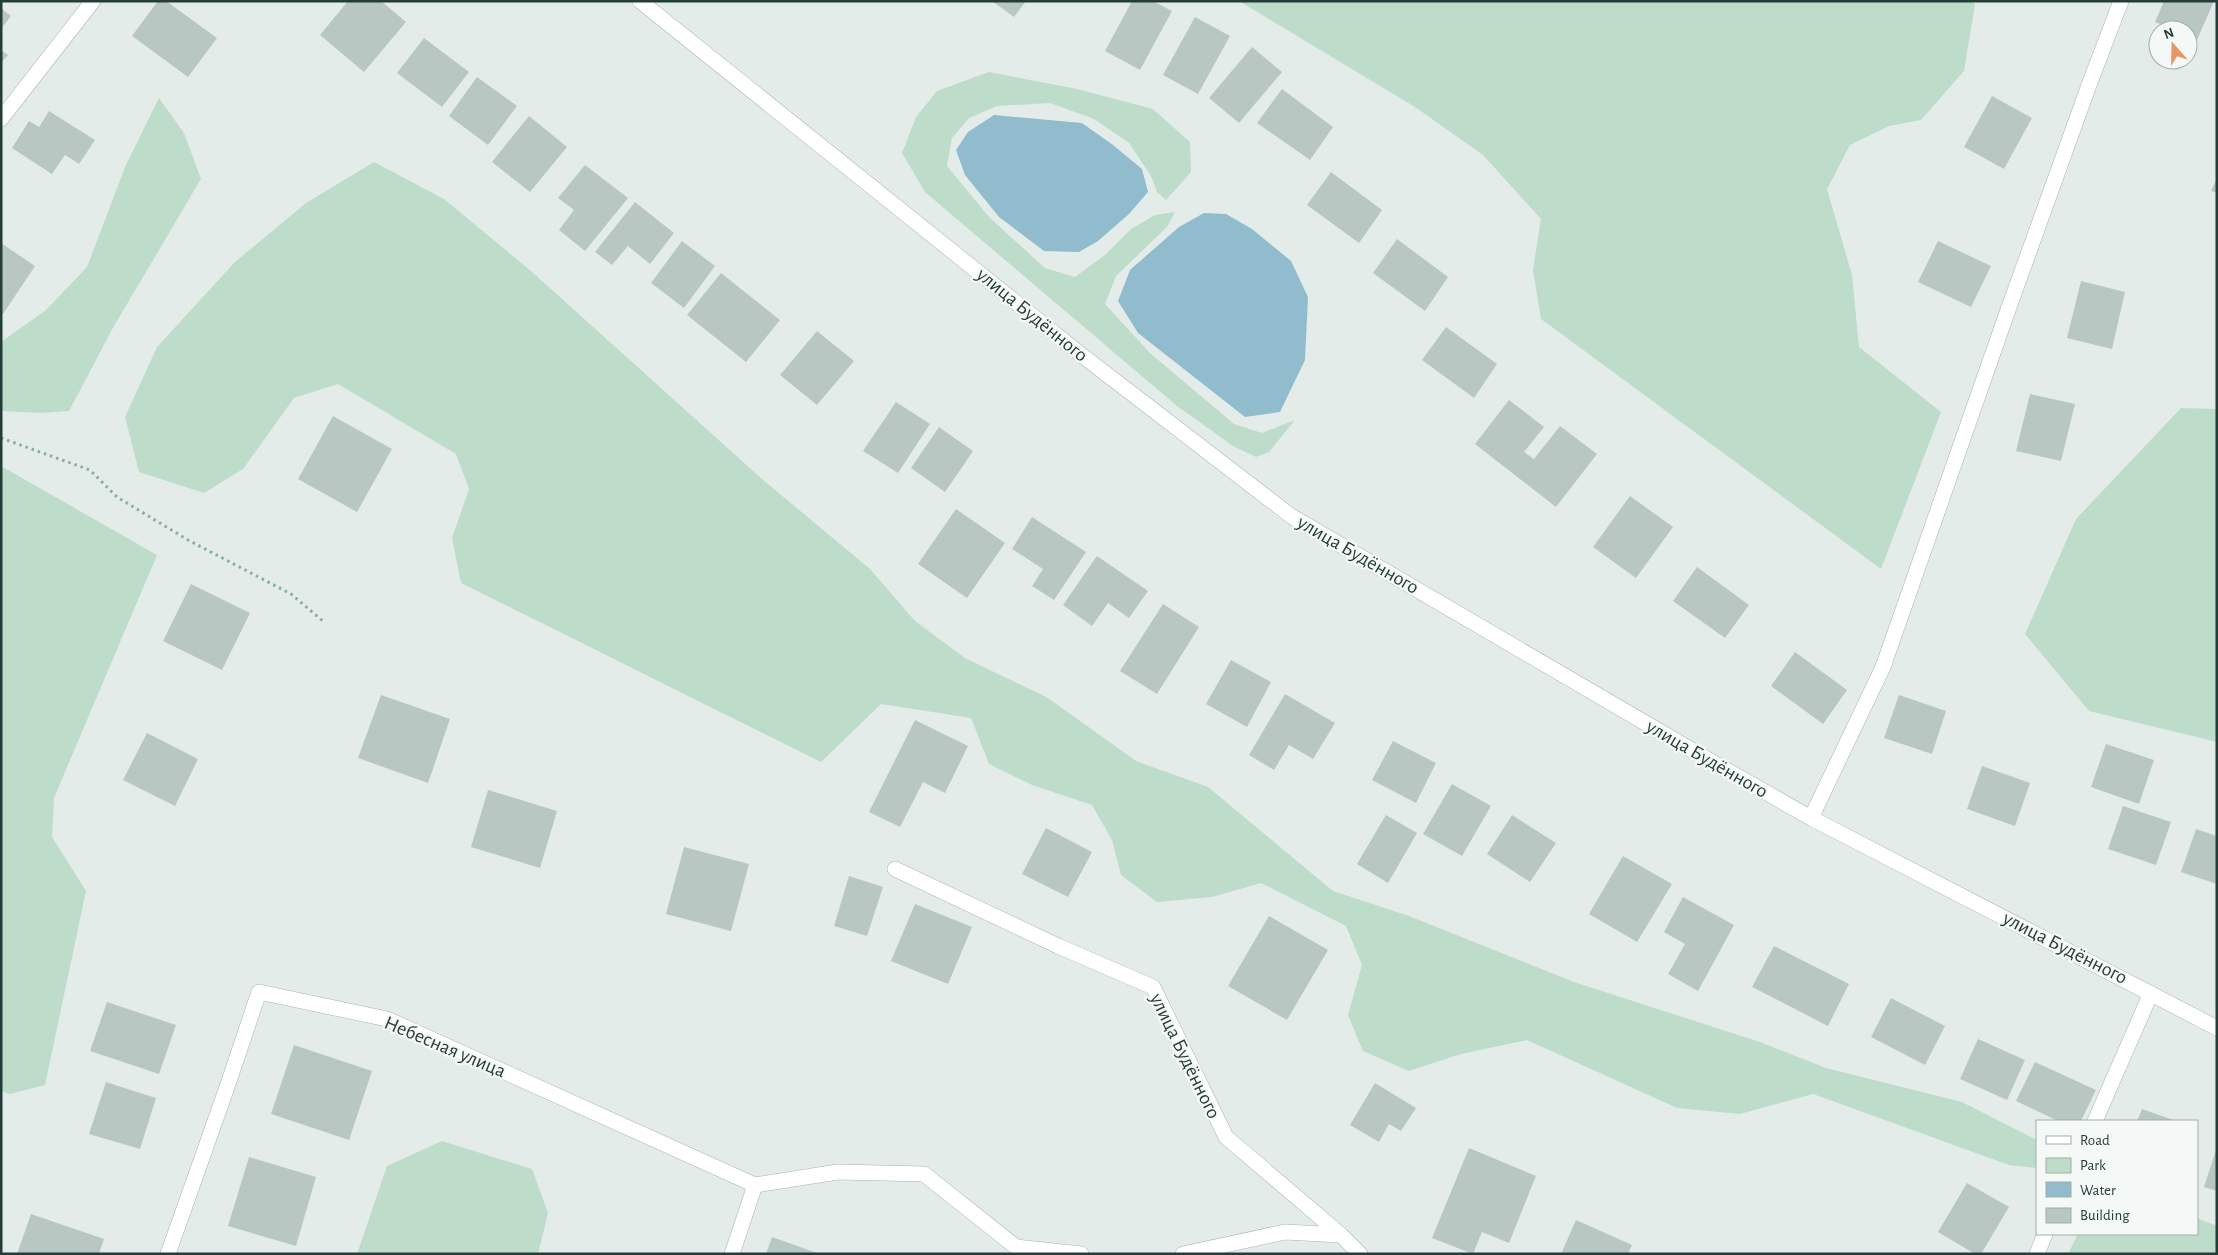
<svg xmlns="http://www.w3.org/2000/svg" width="2218" height="1255" font-family="'Alegreya Sans',sans-serif">
	<style>
		.green { fill: #bedcca }
		.water { fill: #90bccd }
		.building { fill: #b9c7c3 }
		.lines { fill: none; stroke-linecap: round; stroke-linejoin: round }
		.minor-casing { stroke: #a7b4b1; stroke-width: 16 }
		.path { stroke: #86aea6; stroke-width: 3; stroke-dasharray: 2.5 4; stroke-linecap: butt }
		.minor { stroke: #fff; stroke-width: 15 }
		.labels { text-anchor: middle; dominant-baseline: central; stroke-width: 4.5; stroke-linejoin: round; paint-order: stroke }
		.street-label { font-size: 20px; fill: #243d39; stroke: #f4f9f7 }
	</style>
	<rect width="100%" height="100%" fill="#e4ecea"/>
	<!-- green -->
	<path class="green" d="M1239 1H1972L1975 4 1964 71 1921 120 1889 126 1850 145 1827 189 1852 275 1859 347 1941 412 1881 569 1541 319 1533 270 1541 219 1483 155 1415 107Z
		M989 72 1077 89 1153 109 1190 142 1191 172 1166 200 1157 192 1151 176 1129 143 1094 119 1050 103 997 106 969 118 952 138 947 166 989 217 1045 268 1075 277 1105 255 1131 229 1155 215 1175 212 1167 227 1116 276 1105 304 1150 353 1234 424 1262 433 1295 420 1269 452 1256 457 1233 446 1177 406 925 192 902 153 916 117 937 91Z
		M159 98 184 133 201 179 114 326 69 411 41 413 1 411V342L46 310 87 267 125 167Z
		M374 162 444 199 531 271 762 479 870 569 915 621 965 658 1048 698 1136 761 1208 787 1333 891 1409 916 1574 982 1760 1042 1826 1068 1962 1102 2037 1140V1168L2009 1165 1813 1094 1740 1114 1677 1108 1527 1040 1461 1054 1409 1071 1363 1051 1348 1015 1362 965 1346 926 1261 883 1212 897 1157 902 1121 875 1112 840 1092 805 1032 785 989 764 971 718 881 704 821 762 461 583 452 538 469 489 456 454 338 384 294 398 243 469 204 493 139 472 125 417 157 347 235 262 306 203Z
		M2181 408 2217 409V742L2089 711 2025 634 2076 519Z
		M1 466 157 555 54 798 52 837 86 891 45 1085 10 1094 1 1091Z
		M442 1141 532 1169 548 1213 538 1254H357L387 1166Z
		M2197 1218 2217 1226V1254H2068L2078 1234H2197Z"/>
	<!-- water -->
	<path class="water" d="M994 115 1082 123 1113 145 1142 169 1148 192 1129 214 1098 241 1079 252 1044 251 999 217 965 175 956 150 968 132Z
		M1204 213 1226 214 1252 229 1291 261 1308 297 1305 360 1280 412 1245 417 1138 333 1118 301 1130 270 1179 227Z"/>
	<!-- building -->
	<path class="building" d="M158 1H166L217 38 188 77 132 36Z
		M348 1H381L406 22 364 72 320 35Z
		M992 1H1026L1014 17Z
		M1132 1H1153L1172 11 1140 70 1105 51Z
		M2164 1H2214L2197 40 2188 36V30H2174L2155 22Z
		M1 8 11 16 1 29Z
		M1195 17 1230 36 1198 94 1163 75Z
		M424 38 469 72 442 107 397 73Z
		M1252 47 1282 72 1239 123 1209 98Z
		M1 50 8 55 1 63Z
		M477 77 517 106 488 145 449 116Z
		M1282 89 1333 127 1310 160 1257 123Z
		M1992 96 2032 118 2004 169 1964 147Z
		M49 111 95 140 79 164 65 155 52 174 12 148 29 121 39 127Z
		M529 116 567 147 530 192 492 162Z
		M585 165 628 198 585 251 559 230 574 210 558 198Z
		M1331 172 1382 210 1359 243 1307 205Z
		M2217 178V193L2211 191Z
		M635 202 674 233 650 264 628 246 612 265 595 252Z
		M1397 239 1448 277 1425 311 1373 273Z
		M682 241 715 266 684 308 651 283Z
		M1938 241 1991 266 1971 307 1918 282Z
		M1 243 35 266 3 314 1 312Z
		M721 273 780 320 746 362 687 315Z
		M2081 281 2125 292 2112 349 2067 338Z
		M1446 327 1497 364 1474 398 1422 360Z
		M817 331 854 361 817 405 780 375Z
		M2030 394 2075 404 2061 461 2016 451Z
		M1509 400 1544 427 1524 452 1534 459 1560 426 1597 454 1556 507 1475 444Z
		M896 402 930 424 898 473 863 451Z
		M333 416 392 449 357 512 298 479Z
		M939 427 973 451 945 492 911 468Z
		M1630 496 1673 527 1636 578 1593 547Z
		M956 509 1005 543 967 598 918 564Z
		M1032 517 1086 552 1054 600 1032 586 1043 569 1012 549Z
		M1097 556 1148 591 1129 618 1108 603 1092 626 1063 605Z
		M1697 567 1749 605 1725 638 1673 601Z
		M191 584 250 613 222 670 163 641Z
		M1163 604 1199 627 1157 694 1120 671Z
		M1795 652 1847 690 1823 724 1771 686Z
		M1231 660 1271 682 1247 727 1206 704Z
		M1285 694 1335 723 1313 759 1289 745 1274 770 1249 755Z
		M381 695 450 719 428 783 358 758Z
		M1899 695 1946 711 1932 754 1884 738Z
		M915 720 968 746 945 793 923 782 900 827 869 812Z
		M147 733 198 759 175 806 123 780Z
		M1393 741 1436 763 1416 803 1372 780Z
		M2106 744 2154 760 2139 804 2091 787Z
		M1982 766 2030 783 2015 826 1967 809Z
		M1452 784 1491 806 1462 856 1423 834Z
		M488 790 557 811 540 868 471 847Z
		M2123 806 2171 822 2156 865 2108 849Z
		M1386 815 1417 833 1388 883 1357 864Z
		M1512 815 1556 843 1530 882 1487 854Z
		M1046 828 1092 852 1068 897 1022 874Z
		M2196 829 2217 836V884L2181 872Z
		M684 847 749 864 731 931 666 914Z
		M1623 856 1672 884 1637 942 1589 914Z
		M849 876 883 887 867 936 834 926Z
		M1683 897 1734 925 1698 991 1668 974 1685 944 1664 932Z
		M915 904 972 927 948 984 891 961Z
		M1269 916 1328 950 1287 1020 1228 986Z
		M1774 946 1849 984 1828 1026 1752 987Z
		M1891 998 1945 1026 1925 1065 1871 1037Z
		M107 1002 176 1025 159 1074 90 1051Z
		M1978 1039 2025 1060 2007 1100 1960 1079Z
		M294 1045 372 1071 349 1140 271 1114Z
		M2035 1062 2096 1090 2081 1121H2058L2016 1101Z
		M106 1082 156 1098 140 1149 89 1134Z
		M1375 1083 1416 1108 1401 1131 1389 1124 1379 1142 1350 1125Z
		M2142 1109 2176 1121H2137Z
		M1469 1148 1536 1176 1509 1243 1482 1232 1473 1254 1432 1238Z
		M2216 1150H2217V1191L2204 1187Z
		M249 1157 316 1177 296 1246 228 1226Z
		M1967 1183 2009 1207 1981 1254H1975L1938 1232Z
		M31 1214 104 1239 99 1254H17Z
		M1576 1220 1632 1245 1628 1254H1561Z
		M772 1237 817 1253V1254H766Z"/>
	<g class="lines">
		<defs>
			<path id="minor" d="M640 1 1079 353 1291 516 1707 759 1811 818 2217 1028
				M1 119 93 1
				M1811 818 1883 667 2008 310 2089 85 2121 1
				M895 869 1058 946 1153 987 1226 1137 1341 1235 1360 1254
				M2095 1121 2151 993
				M755 1185 838 1172 924 1174 1016 1247 1081 1254
				M168 1254 226 1090 259 992 387 1019 755 1185 732 1254
				M1183 1254 1285 1232 1341 1235
				M2037 1254 2045 1234"/>
		</defs>
		<!-- minor casing -->
		<use href="#minor" class="minor-casing"/>
		<!-- path -->
		<path class="path" d="M1 438 90 470 117 497 188 540 291 594 324 622"/>
		<!-- minor -->
		<use href="#minor" class="minor"/>
	</g>
	<g class="labels">
		<!-- street labels -->
		<g class="street-label">
			<text transform="translate(1032 315) rotate(39)">улица Будённого</text>
			<text transform="translate(1358 555) rotate(30)">улица Будённого</text>
			<text transform="translate(1707 759) rotate(30)">улица Будённого</text>
			<text transform="translate(2065 948) rotate(27)">улица Будённого</text>
			<text transform="translate(445 1047) rotate(23)">Небесная улица</text>
			<text transform="translate(1185 1056) rotate(64)">улица Будённого</text>
		</g>
	</g>
	<!-- border -->
	<rect width="2218" height="1255" fill="none" stroke="#243d39" stroke-width="5"/>
	<!-- legend -->
	<rect x="2036" y="1120" width="162" height="115" fill="#f4f9f7" stroke="#a1aeab"/>
	<rect x="2046" y="1136" width="25" height="8" fill="#ffffff" stroke="#a1aeab"/>
	<text x="2080" y="1145" font-size="15" fill="#243d39">Road</text>
	<rect x="2046" y="1158" width="25" height="15" fill="#bedcca" stroke="#a1aeab"/>
	<text x="2080" y="1170" font-size="15" fill="#243d39">Park</text>
	<rect x="2046" y="1182" width="25" height="15" fill="#90bccd" stroke="#a1aeab"/>
	<text x="2080" y="1195" font-size="15" fill="#243d39">Water</text>
	<rect x="2046" y="1208" width="25" height="15" fill="#b9c7c3" stroke="#a1aeab"/>
	<text x="2080" y="1220" font-size="15" fill="#243d39">Building</text>
	<!-- north arrow -->
	<g transform="translate(2173 45) rotate(340)"><circle r="24" fill="#f4f9f7" stroke="#a1aeab"/>
	<path d="M0-4L9 19L0 12L-9 19Z" fill="#e89666"/>
	<text y="-8" font-size="14" font-weight="bold" text-anchor="middle" fill="#243d39">N</text>
	</g>
</svg>
